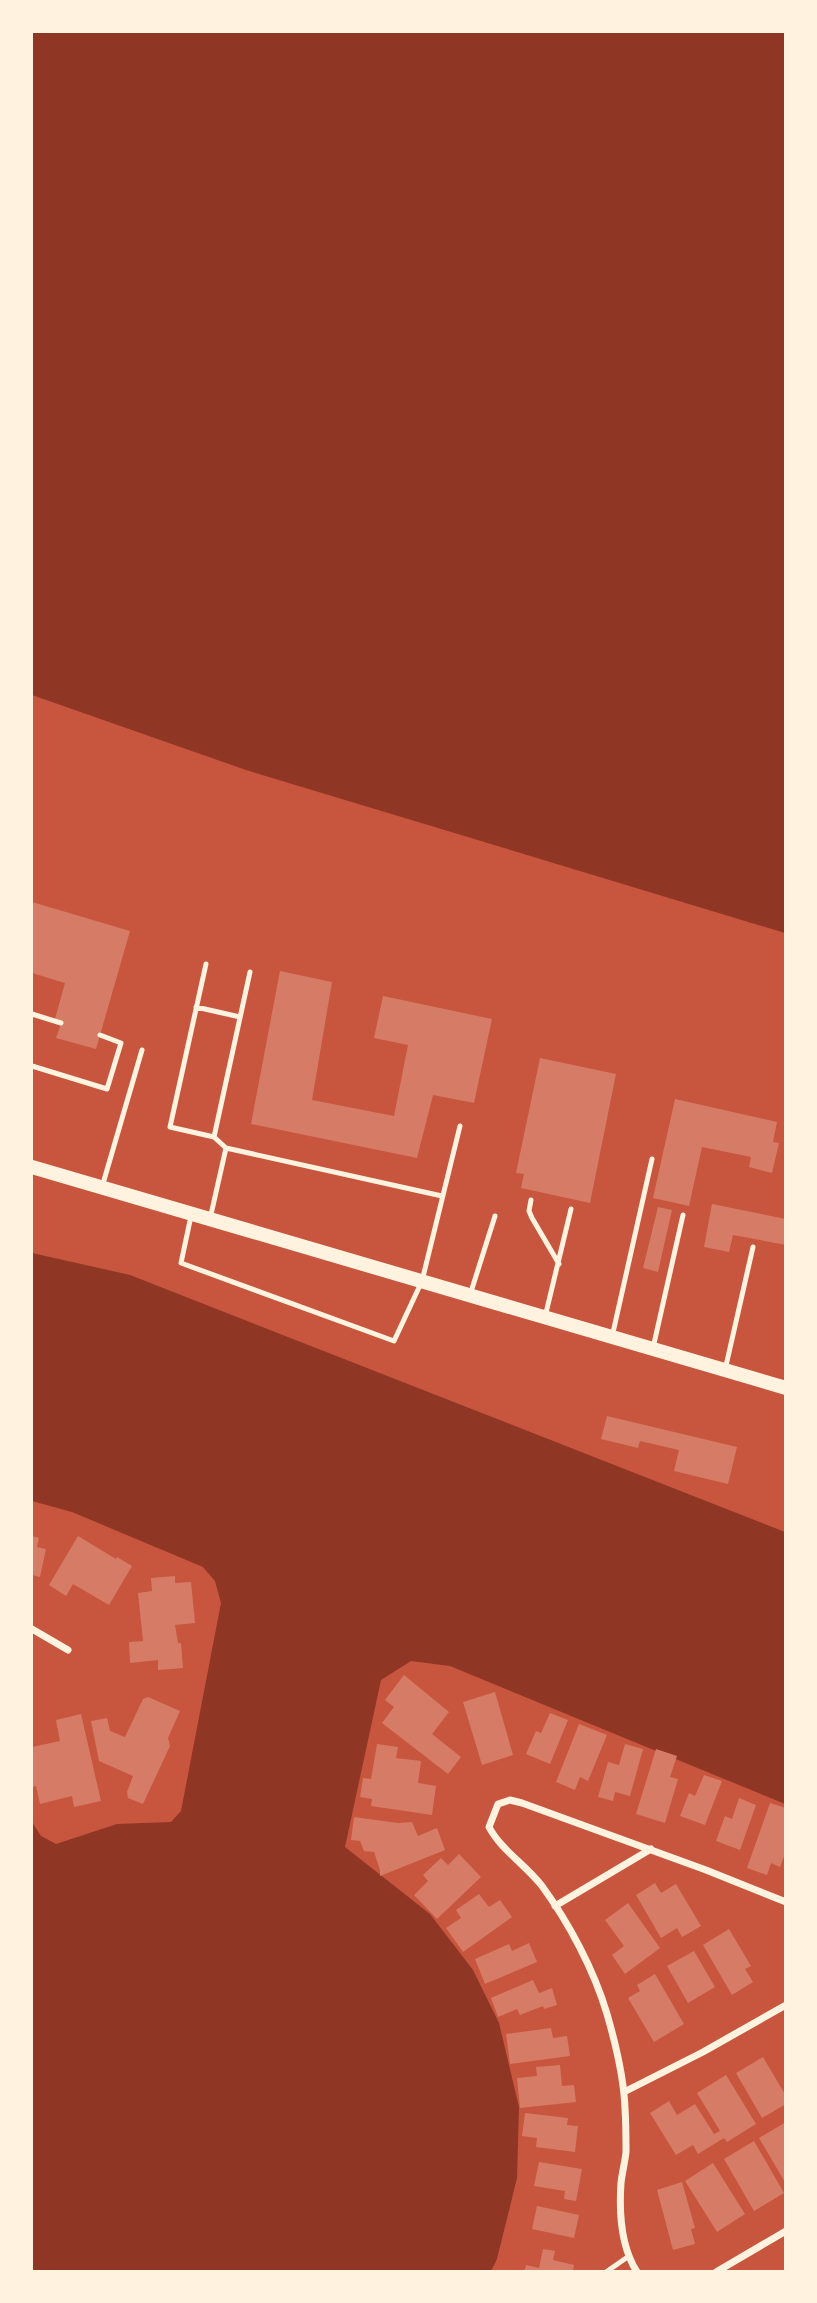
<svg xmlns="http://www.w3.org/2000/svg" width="817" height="2303" font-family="'PT Sans Narrow',sans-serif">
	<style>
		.water { fill: #8f3625 }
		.building { fill: #d67c66 }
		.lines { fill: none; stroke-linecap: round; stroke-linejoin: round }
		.service { stroke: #fff3e0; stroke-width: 5 }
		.minor { stroke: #fff3e0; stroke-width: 7 }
		.secondary { stroke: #fff3e0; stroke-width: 14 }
	</style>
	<rect width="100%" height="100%" fill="#c8553d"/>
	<!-- water -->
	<path class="water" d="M32 32H785V933L246 770 32 695Z
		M32 1253 130 1275 785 1532V1804L450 1666 411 1661 381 1680 345 1847 430 1914 473 1970 499 2023 519 2107 517 2178 497 2259 491 2271H32V1822L41 1836 56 1844 117 1824 171 1822 181 1811 221 1603 215 1581 203 1567 72 1512 32 1501Z"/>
	<!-- building -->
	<path class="building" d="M32 902 130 931 96 1049 56 1038 62 1021 55 1019 65 983 32 973Z
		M280 971 332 982 312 1100 394 1116 408 1045 374 1038 383 996 492 1019 474 1103 433 1095 417 1158 251 1124Z
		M540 1058 616 1074 590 1203 521 1188 524 1174 516 1173Z
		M675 1099 777 1122 773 1142 779 1143 772 1173 749 1167 751 1157 702 1147 689 1206 653 1198Z
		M712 1204 786 1219V1245L733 1235 729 1252 704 1247Z
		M658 1207 672 1210 658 1272 643 1268Z
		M607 1416 737 1447 728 1484 674 1471 679 1450 640 1441 638 1448 601 1439Z
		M32 1536 39 1538 37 1547 46 1549 40 1577 32 1575Z
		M78 1536 116 1559 117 1557 132 1566 109 1605 73 1584 66 1596 49 1585Z
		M175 1576V1583L191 1582 195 1623 175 1625 178 1643H181L183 1668 158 1670V1660L130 1663 129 1642 143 1641 138 1593 152 1591 151 1578Z
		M404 1675 449 1712 432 1734 461 1757 448 1774 382 1723 394 1707 385 1700Z
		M495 1692 513 1755 482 1765 463 1702Z
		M148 1697 180 1711 168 1738 170 1746 143 1804 128 1798 127 1792 133 1776 99 1761 91 1721 107 1718 110 1731 125 1737 143 1699Z
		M550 1713 568 1720 550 1764 526 1754 536 1731 541 1733Z
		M81 1714 101 1801 74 1807 72 1796 40 1804 36 1786 32 1787V1747L60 1741 56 1720Z
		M579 1724 607 1735 588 1781 580 1777 575 1790 556 1782Z
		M377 1744 398 1747 396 1758 421 1761 418 1783 436 1786 432 1815 371 1806 372 1799 360 1797 363 1778 371 1779Z
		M625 1744 643 1749 630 1796 615 1792 613 1801 598 1797 608 1762 619 1765Z
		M656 1749 677 1756 670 1777 678 1779 665 1823 636 1814Z
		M704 1775 722 1781 705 1825 680 1816 689 1793 695 1796Z
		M739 1798 756 1805 740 1850 716 1841 725 1816 732 1819Z
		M770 1803 786 1808V1851L780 1867 771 1863 767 1875 747 1868Z
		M354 1817 398 1823 412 1822 418 1836 437 1828 445 1850 380 1876V1870L374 1852 364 1851 360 1841 351 1840Z
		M459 1854 481 1877 437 1919 414 1895 428 1881 423 1875 441 1858 448 1865Z
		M655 1883 661 1893 676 1884 701 1926 682 1937 677 1928 661 1938 636 1895Z
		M479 1894 489 1907 500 1900 512 1917 463 1952 446 1928 461 1918 456 1910Z
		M628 1903 660 1948 625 1974 612 1955 624 1946 605 1920Z
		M729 1929 751 1966 745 1969 753 1982 732 1995 703 1945Z
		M529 1943 537 1962 485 1984 475 1959 509 1944 512 1951Z
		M694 1951 715 1987 688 2003 667 1966Z
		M655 1974 684 2024 654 2042 628 1998 640 1991 637 1985Z
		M533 1980 539 1993 552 1988 557 2005 544 2009 543 2006 520 2015 517 2009 498 2017 491 1998Z
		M551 2028 553 2038 567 2036 570 2056 510 2064 506 2034Z
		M763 2057 786 2096V2104L762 2118 736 2073Z
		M560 2065 562 2086 574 2085 576 2102 520 2108 517 2078 537 2076 536 2067Z
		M726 2075 756 2124 727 2142 724 2138 698 2154 693 2145 676 2155 650 2113 669 2101 677 2115 695 2104 714 2134 720 2131 697 2093Z
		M525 2113 568 2118 567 2125 578 2126 575 2152 536 2147 537 2138 522 2136Z
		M786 2122V2184L759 2138Z
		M754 2141 784 2193 754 2211 724 2159Z
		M539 2162 582 2169 576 2201 564 2199 565 2191 534 2186Z
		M713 2163 745 2214 717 2232 685 2181Z
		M682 2182 695 2228 691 2229 695 2244 673 2250 657 2190Z
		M537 2206 579 2215 574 2238 532 2229Z
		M543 2249 555 2251 553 2260 574 2265 573 2272H524L526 2265 539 2268Z"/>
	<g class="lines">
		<!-- service -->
		<path class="service" d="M206 964 170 1127 214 1137 226 1148 442 1196
			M196 1007 240 1017
			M32 1014 61 1023
			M32 1066 107 1089 121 1043 100 1035
			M214 1137 250 972
			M102 1187 142 1050
			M531 1200 529 1211 532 1218 559 1264
			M191 1216 181 1263 394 1341 422 1281 460 1126
			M210 1219 226 1148
			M470 1295 495 1216
			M545 1317 571 1209
			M612 1337 652 1159
			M653 1348 683 1215
			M725 1370 753 1247
			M606 2272 629 2256"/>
		<!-- minor -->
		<path class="minor" d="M32 1629 68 1650
			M555 1906 651 1849
			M624 2092 703 2052 786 2005
			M637 2272C621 2247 619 2212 621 2183 622 2173 625 2162 626 2152 626 2138 626 2123 625 2109 624 2077 616 2045 607 2014 594 1970 569 1923 542 1886 526 1865 501 1850 489 1827L498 1804 510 1800 522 1803 706 1870 786 1902
			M716 2272 786 2231"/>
		<!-- secondary -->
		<path class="secondary" d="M32 1167 786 1388"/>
	</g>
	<!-- border -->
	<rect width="817" height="2303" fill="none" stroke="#fff3e0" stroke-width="66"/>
</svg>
